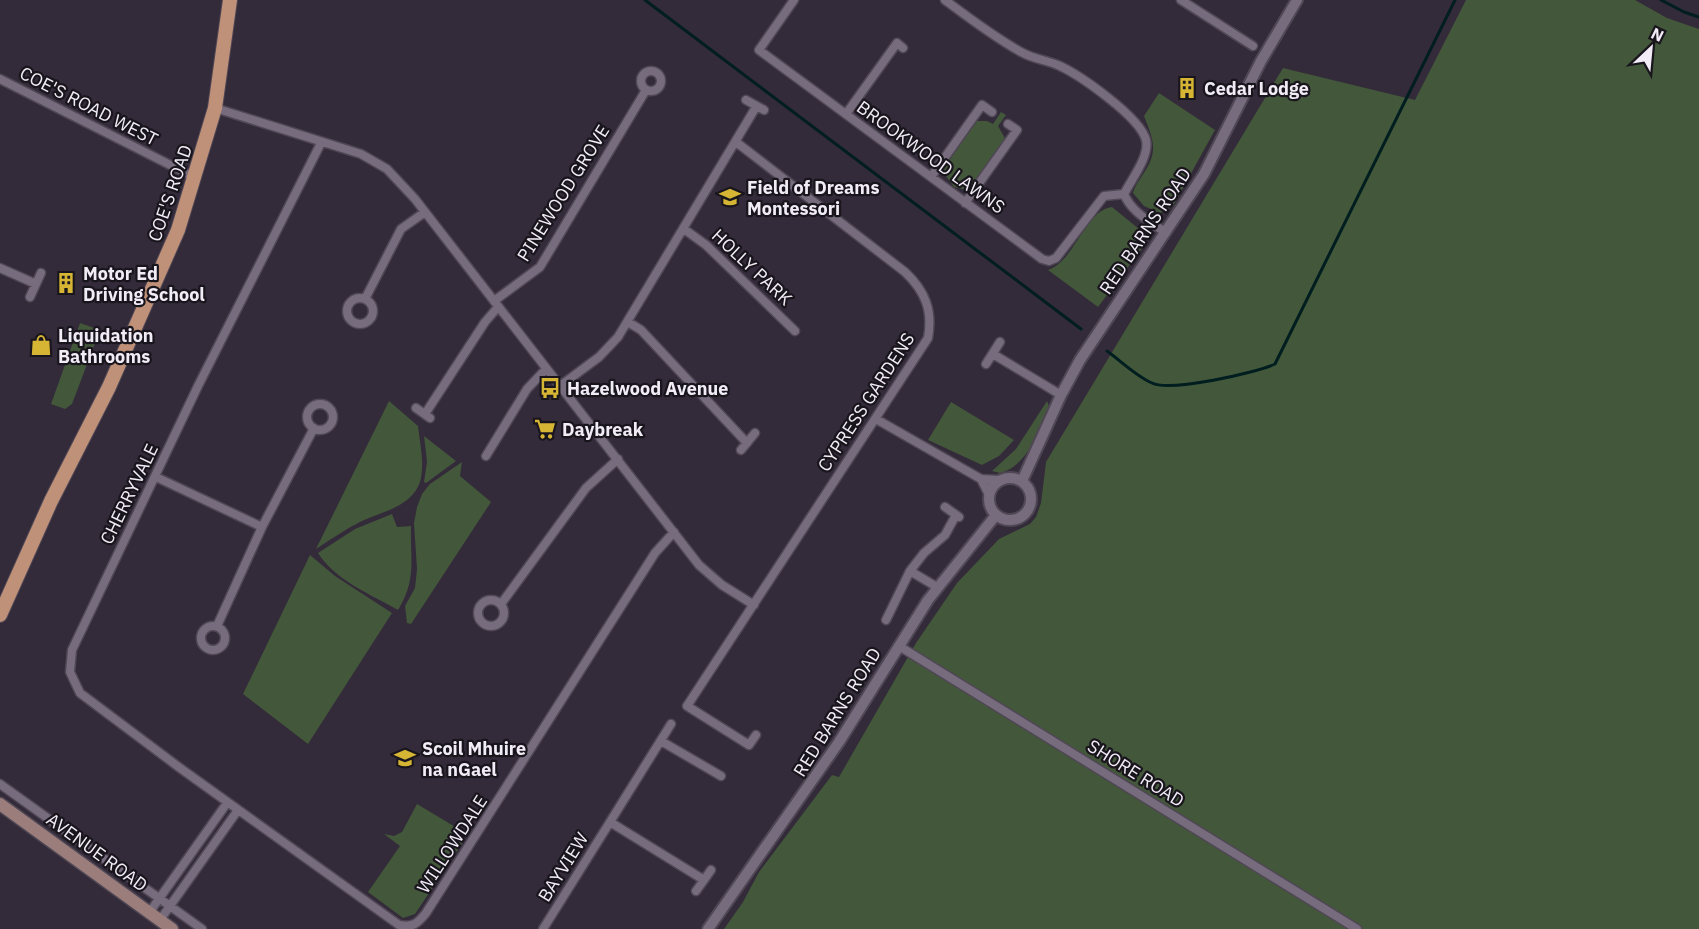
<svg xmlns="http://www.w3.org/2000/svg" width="1699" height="929" font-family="'IBM Plex Sans',sans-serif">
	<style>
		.grass { fill: #43573a }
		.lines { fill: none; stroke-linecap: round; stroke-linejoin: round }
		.stream { stroke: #001e1f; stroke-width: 3 }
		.minor-casing { stroke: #4f4754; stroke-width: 11 }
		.tertiary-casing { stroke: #4f4754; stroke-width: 14 }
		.secondary-casing { stroke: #4f4754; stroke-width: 15 }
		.primary-casing { stroke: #4f4754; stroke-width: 16 }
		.minor { stroke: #766c7e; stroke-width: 8 }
		.tertiary { stroke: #766c7e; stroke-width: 10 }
		.secondary { stroke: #9b7e7b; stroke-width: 12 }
		.primary { stroke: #c09179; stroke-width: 14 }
		.labels { text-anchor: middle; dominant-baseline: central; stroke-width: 4.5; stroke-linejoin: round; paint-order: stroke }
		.poi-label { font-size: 18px; font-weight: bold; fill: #f2ecf7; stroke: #19151c; text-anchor: start }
		.street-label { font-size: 18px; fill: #f2ecf7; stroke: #19151c }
	</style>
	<rect width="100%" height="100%" fill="#332a3a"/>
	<!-- grass -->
	<path class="grass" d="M1466 0H1635L1667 18 1699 29V929H724L743 902 759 872 832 775 839 777 916 643 957 583 999 539 1030 524 1036 517 1041 503 1046 462 1283 68 1415 100Z
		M1159 93 1215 130 1173 206 1160 213 1144 206 1133 193C1135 185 1141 178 1145 171 1159 150 1152 137 1144 116Z
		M1001 112 1006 115 998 126 1006 140 973 185 966 190 954 187 943 172 945 166 977 121H987L993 124Z
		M1112 207 1144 233 1146 243 1098 307 1048 270C1075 261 1085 210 1112 207Z
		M80 323 100 330 72 404 65 409 51 404Z
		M389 401 418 426C420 444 425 464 420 482 412 507 380 512 360 522 344 530 330 540 316 549Z
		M1047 401 1049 406C1041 430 1026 467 1000 473L992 471 1016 449Z
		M951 402 1014 440 999 456 982 465 928 440Z
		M424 436 456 461 426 483 424 482 427 462Z
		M462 462 460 476 491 502 411 624 407 623 405 606 415 588 417 569 414 523 417 507 422 494 430 484Z
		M392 514 397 527 411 526C410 560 417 579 398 610 370 594 335 580 318 553L355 529Z
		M310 555 335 576 392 613 308 744 243 694Z
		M417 804 457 828 455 833 465 839 415 914 403 918 368 892 400 846 384 834 394 836 402 832Z"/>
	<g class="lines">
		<!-- stream -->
		<path class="stream" d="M645 0 1081 329
			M1661 0 1684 12 1699 17
			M1107 351C1121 361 1136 376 1152 383 1170 392 1256 373 1275 364L1455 0"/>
		<defs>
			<path id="minor" d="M794 0 759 50 1042 259 1049 261 1056 258 1104 196 1124 194
				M945 0C969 18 994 37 1021 52 1033 59 1047 60 1060 66 1081 76 1140 117 1146 140 1150 156 1131 180 1124 194 1132 213 1150 221 1166 233
				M1181 0 1253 46
				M641 81a10 10 0 1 1 20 0a10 10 0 1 1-20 0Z
				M0 79 196 178
				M746 100 764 110
				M215 108 361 154 387 169 415 199 699 565 722 585 754 605
				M846 114 897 43 903 48
				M736 142 905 272C925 291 933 310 928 338L687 706 749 745 756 735
				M321 143 198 386 72 650 70 672 80 693 180 768 399 925C413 928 418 923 426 913L655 553 674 532
				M931 177 982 105 992 112
				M965 203 1017 130 1008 124
				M684 229 706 245 795 331
				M0 268 36 284
				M30 297 41 273
				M347 311a13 13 0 1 1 26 0a13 13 0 1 1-26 0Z
				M365 299 401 229 425 212
				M494 301 540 267 646 90
				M628 322 641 330 747 443
				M993 354 1061 395
				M986 364 1000 342
				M560 386 599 357 618 337 756 107
				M307 417a13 13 0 1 1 26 0a13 13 0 1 1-26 0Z
				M416 408 430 418
				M425 414 485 322 498 307
				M876 419 981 479 999 480
				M741 450 755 433
				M486 456 527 389 546 369
				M156 477 262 527 314 428
				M981 479 989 495
				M945 507 959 517
				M910 571 937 587
				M478 613a13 13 0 1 1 26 0a13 13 0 1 1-26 0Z
				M501 604 586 488 618 459
				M886 620 910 571 924 553 945 535 956 515
				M201 638a12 12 0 1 1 24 0a12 12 0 1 1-24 0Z
				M217 626 262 527
				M899 646 1357 929
				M661 741 721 776
				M0 784 202 929
				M610 822 671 724
				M696 891 704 880
				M149 913 227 803
				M160 920 238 810
				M543 929 610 822 704 880 711 870"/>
			<path id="tertiary" d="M989 499a21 21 0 1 1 42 0a21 21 0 1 1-42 0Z
				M1022 481 1061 395 1080 360 1204 174 1261 61 1297 0
				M708 929 839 742 928 600 996 515"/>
			<path id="secondary" d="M0 804 172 929"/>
			<path id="primary" d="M0 615 51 501 109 387 178 230 215 108 230 0"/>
		</defs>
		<!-- minor casing -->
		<use href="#minor" class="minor-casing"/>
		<!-- tertiary casing -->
		<use href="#tertiary" class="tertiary-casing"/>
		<!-- secondary casing -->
		<use href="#secondary" class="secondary-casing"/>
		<!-- primary casing -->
		<use href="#primary" class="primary-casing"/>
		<!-- minor -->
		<use href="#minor" class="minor"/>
		<!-- tertiary -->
		<use href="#tertiary" class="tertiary"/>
		<!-- secondary -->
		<use href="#secondary" class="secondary"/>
		<!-- primary -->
		<use href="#primary" class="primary"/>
	</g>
	<!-- icons -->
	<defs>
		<symbol id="building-bare" viewBox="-9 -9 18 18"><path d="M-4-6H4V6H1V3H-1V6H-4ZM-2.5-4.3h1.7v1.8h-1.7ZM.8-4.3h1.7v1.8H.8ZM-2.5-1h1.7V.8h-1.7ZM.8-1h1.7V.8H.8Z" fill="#d6b534" stroke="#19151c" stroke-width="2.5" paint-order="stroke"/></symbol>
		<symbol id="school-bare" viewBox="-9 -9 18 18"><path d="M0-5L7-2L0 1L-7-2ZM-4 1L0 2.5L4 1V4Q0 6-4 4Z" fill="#d6b534" stroke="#19151c" stroke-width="2.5" paint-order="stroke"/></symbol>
		<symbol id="shop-bare" viewBox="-9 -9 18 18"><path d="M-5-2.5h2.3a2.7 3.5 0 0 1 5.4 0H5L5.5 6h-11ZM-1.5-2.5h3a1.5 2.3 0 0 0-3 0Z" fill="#d6b534" stroke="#19151c" stroke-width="2.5" paint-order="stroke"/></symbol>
		<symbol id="bus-bare" viewBox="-9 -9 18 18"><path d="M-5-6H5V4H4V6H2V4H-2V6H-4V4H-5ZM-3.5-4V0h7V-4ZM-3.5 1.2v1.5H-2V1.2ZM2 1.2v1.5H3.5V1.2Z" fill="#d6b534" stroke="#19151c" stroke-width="2.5" paint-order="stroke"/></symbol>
		<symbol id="supermarket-bare" viewBox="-9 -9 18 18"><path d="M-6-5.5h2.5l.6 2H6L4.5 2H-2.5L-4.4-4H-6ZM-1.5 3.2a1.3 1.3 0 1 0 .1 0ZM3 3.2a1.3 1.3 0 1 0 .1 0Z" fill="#d6b534" stroke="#19151c" stroke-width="2.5" paint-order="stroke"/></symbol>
	</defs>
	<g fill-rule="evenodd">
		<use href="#building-bare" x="1172" y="73" width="30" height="30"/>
		<use href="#school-bare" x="715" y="182" width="30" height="30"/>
		<use href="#building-bare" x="51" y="268" width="30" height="30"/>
		<use href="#shop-bare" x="26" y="330" width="30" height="30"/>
		<use href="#bus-bare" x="535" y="373" width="30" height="30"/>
		<use href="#supermarket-bare" x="530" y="414" width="30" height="30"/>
		<use href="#school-bare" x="390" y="743" width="30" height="30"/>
	</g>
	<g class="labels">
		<!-- poi labels -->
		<g class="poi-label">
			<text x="1204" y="88">Cedar Lodge</text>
			<text x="747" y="187">Field of Dreams<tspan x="747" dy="21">Montessori</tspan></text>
			<text x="83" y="273">Motor Ed<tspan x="83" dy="21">Driving School</tspan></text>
			<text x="58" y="335">Liquidation<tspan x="58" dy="21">Bathrooms</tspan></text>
			<text x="567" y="388">Hazelwood Avenue</text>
			<text x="562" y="429">Daybreak</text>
			<text x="422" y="748">Scoil Mhuire<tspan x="422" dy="21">na nGael</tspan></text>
		</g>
		<!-- street labels -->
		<g class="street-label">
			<text transform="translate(89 106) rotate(27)">COE'S ROAD WEST</text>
			<text transform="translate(931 157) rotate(36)">BROOKWOOD LAWNS</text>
			<text transform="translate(170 193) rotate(-71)">COE'S ROAD</text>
			<text transform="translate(563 193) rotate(-58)">PINEWOOD GROVE</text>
			<text transform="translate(1145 231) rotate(-56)">RED BARNS ROAD</text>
			<text transform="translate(752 267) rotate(43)">HOLLY PARK</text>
			<text transform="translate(866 402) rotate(-57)">CYPRESS GARDENS</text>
			<text transform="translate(129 494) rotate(-64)">CHERRYVALE</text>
			<text transform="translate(837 712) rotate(-58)">RED BARNS ROAD</text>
			<text transform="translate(1136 773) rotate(32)">SHORE ROAD</text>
			<text transform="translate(452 844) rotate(-57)">WILLOWDALE</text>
			<text transform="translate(97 852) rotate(36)">AVENUE ROAD</text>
			<text transform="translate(563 867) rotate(-58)">BAYVIEW</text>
		</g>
	</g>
	<!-- north arrow -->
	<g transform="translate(1651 48) rotate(26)" stroke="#19151c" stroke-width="4.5" paint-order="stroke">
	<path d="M0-4.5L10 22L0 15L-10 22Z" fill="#f2ecf7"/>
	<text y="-9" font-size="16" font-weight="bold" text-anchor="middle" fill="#f2ecf7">N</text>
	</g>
</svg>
